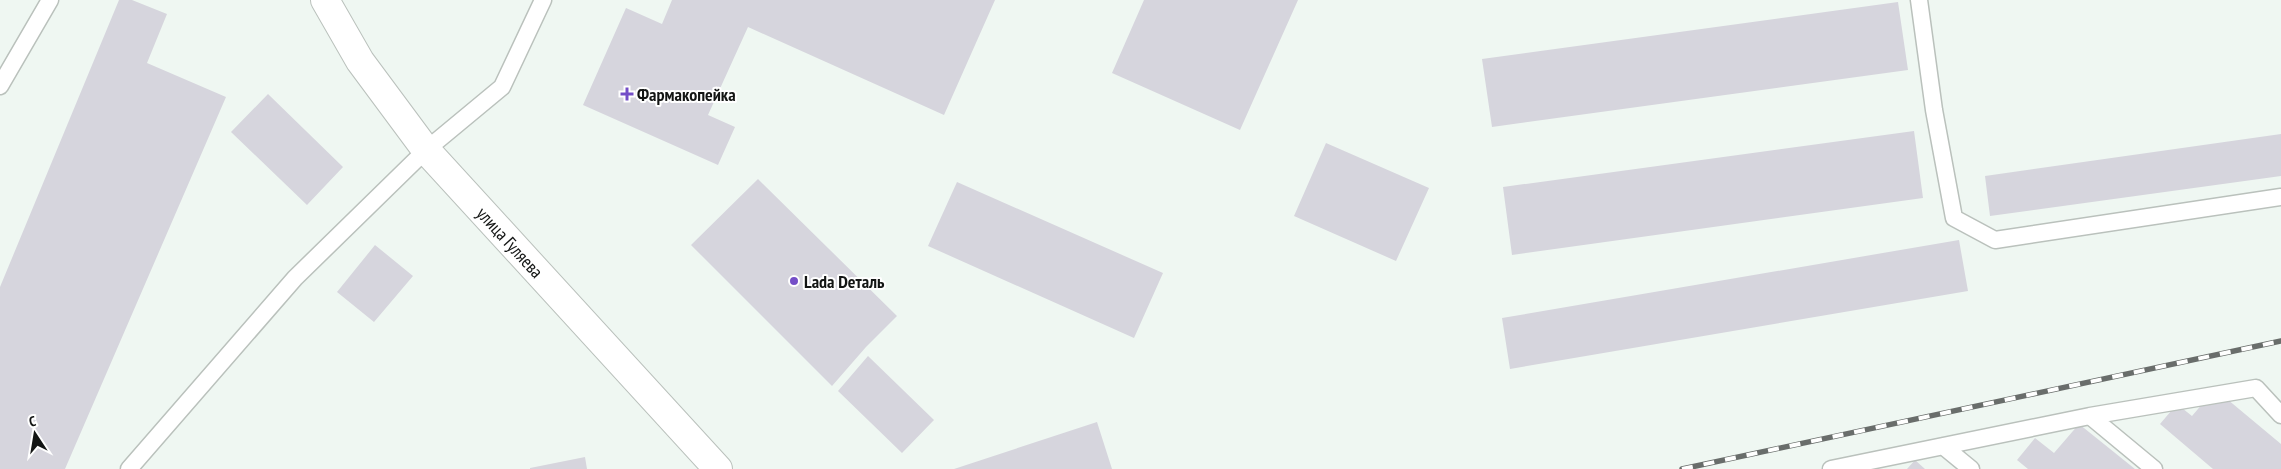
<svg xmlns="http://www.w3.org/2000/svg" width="2281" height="469" font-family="'PT Sans Narrow',sans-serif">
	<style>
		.building { fill: #d6d5dd }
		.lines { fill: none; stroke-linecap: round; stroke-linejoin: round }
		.service-casing { stroke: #bac1bc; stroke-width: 19 }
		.secondary-casing { stroke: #bac1bc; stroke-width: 30 }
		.service { stroke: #fff; stroke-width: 16 }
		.secondary { stroke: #fff; stroke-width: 28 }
		.rail-casing { stroke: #696d6b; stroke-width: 5.5 }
		.rail { stroke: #fff; stroke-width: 4; stroke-dasharray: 11; stroke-linecap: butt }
		.poi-dot { fill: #744ec7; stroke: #fff; stroke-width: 2 }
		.labels { text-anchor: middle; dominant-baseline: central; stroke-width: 4; stroke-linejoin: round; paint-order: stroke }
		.poi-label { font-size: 18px; font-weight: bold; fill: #131514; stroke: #fff; text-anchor: start }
		.street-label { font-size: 18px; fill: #131514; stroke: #fff }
	</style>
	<rect width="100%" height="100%" fill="#eff7f2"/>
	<!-- building -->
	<path class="building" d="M119 0H132L167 14 147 63 226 97 65 469H0V287Z
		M672 0H995L944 115 748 27 708 115 735 127 718 165 583 105 626 8 662 24Z
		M1144 0H1298L1240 130 1112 73Z
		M1898 2 1908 70 1492 127 1482 59Z
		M268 94 343 167 307 205 231 132Z
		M1914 131 1923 198 1512 255 1503 187Z
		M2281 134V176L1990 216 1985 176Z
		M1326 143 1429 188 1396 261 1294 216Z
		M758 179 897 316 866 347 832 386 691 245Z
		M957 182 1163 273 1134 338 928 246Z
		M1959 240 1968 291 1510 369 1502 318Z
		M375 245 413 276 374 322 337 292Z
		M868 356 934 420 902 453 838 391Z
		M2215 389 2281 444V469H2213L2160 424 2177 404 2192 416Z
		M1097 422 1112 469H954Z
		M2079 424 2135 469H2028L2017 460 2035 438 2054 453Z
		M585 457 587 469H530V468Z
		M1915 460 1925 469H1907Z"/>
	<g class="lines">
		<defs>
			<path id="service" d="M1919 0 1934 110 1954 218 1995 240 2281 197
				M0 86 50 0
				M2090 416 2256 388 2281 415
				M1943 446 1971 469
				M129 469 295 278 426 150 502 87 543 0
				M1831 469 2090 416 2154 469"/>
			<g id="secondary">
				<path id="s1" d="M325 0 360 61 426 150 718 469"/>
			</g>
		</defs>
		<!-- service casing -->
		<use href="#service" class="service-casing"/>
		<!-- secondary casing -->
		<use href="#secondary" class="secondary-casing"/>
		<!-- service -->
		<use href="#service" class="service"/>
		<!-- secondary -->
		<use href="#secondary" class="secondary"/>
		<defs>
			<path id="rail" d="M1682 469 2281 341"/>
		</defs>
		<!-- rail casing -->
		<use href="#rail" class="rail-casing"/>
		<!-- rail -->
		<use href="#rail" class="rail"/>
	</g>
	<!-- markers -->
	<g class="poi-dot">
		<path d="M624.5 86.5h5v5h5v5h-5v5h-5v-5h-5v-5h5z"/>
		<circle cx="794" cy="281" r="5"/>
	</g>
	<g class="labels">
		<!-- poi labels -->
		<g class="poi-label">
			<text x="637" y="94">Фармакопейка</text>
			<text x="804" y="281">Lada Dеталь</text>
		</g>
		<!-- street labels -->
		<g class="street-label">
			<text stroke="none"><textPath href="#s1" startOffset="306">улица Гуляева</textPath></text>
		</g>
	</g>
	<!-- north arrow -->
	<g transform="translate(35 434) rotate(348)" stroke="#ffffff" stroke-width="4" paint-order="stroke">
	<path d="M0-4L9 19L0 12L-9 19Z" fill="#131514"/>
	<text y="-8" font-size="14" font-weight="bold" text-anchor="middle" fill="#131514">С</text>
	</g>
</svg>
